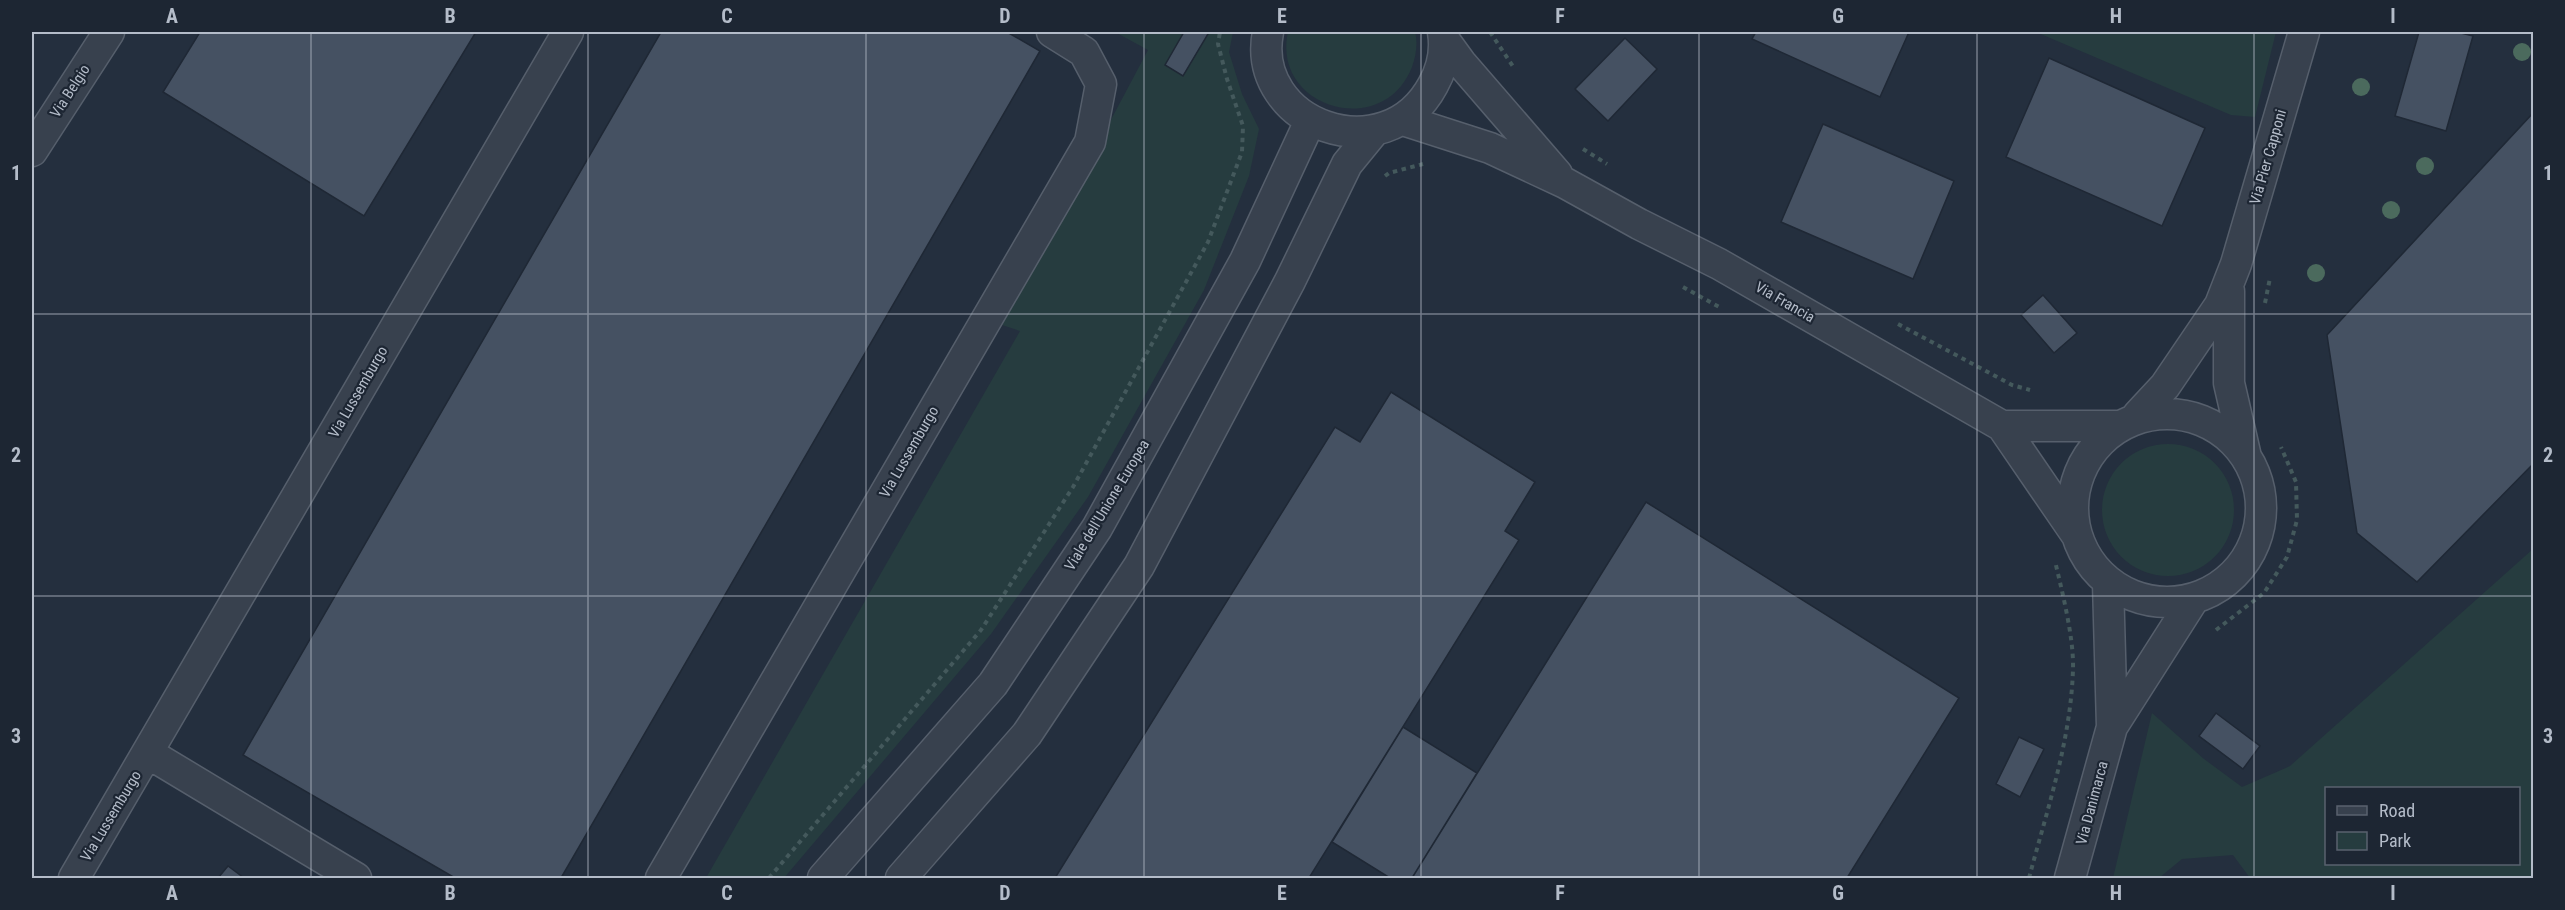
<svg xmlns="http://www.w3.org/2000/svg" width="2565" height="910" font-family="'Roboto Condensed',sans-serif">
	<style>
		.green { fill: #263c3f; fill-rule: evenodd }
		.building { fill: #455162; stroke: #1f2835; stroke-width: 1.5 }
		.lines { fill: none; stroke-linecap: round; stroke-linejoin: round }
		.minor-casing { stroke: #565f6c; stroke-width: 33 }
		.path { stroke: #44595c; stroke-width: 4; stroke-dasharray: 4.5 4.5; stroke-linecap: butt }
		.minor { stroke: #38414e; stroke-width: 30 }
		.tree { fill: #4b6a5d }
		.grid { fill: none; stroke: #b4bcc9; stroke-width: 1.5; stroke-opacity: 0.55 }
		.labels { text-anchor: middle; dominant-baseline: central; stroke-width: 4.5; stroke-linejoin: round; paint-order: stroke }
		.street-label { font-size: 15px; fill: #b4bcc9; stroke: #1d2633 }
		.neatline { fill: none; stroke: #b4bcc9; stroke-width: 2 }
		.grid-label { font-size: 20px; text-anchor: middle; font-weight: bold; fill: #b4bcc9 }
	</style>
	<rect width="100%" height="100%" fill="#242f3e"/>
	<!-- green -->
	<path class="green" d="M1115 32H1233L1229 52 1242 94 1259 129 1249 176 1204 290 1088 497 991 634 784 878H706L1020 331 1002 325 1148 50Z
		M1288 32H1415C1418 43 1416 56 1412 67 1383 141 1271 108 1288 32Z
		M2036 32H2276L2255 117 2231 115Z
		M2102 510a66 66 0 1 1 132 0a66 66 0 1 1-132 0Z
		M2533 549V878H2250L2233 855 2182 859 2159 878H2113L2152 713 2204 759 2242 787 2290 766ZM2326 788H2518V864H2326Z"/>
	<!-- building -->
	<path class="building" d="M200 32H476L364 216 163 92Z
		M661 32H1007L1040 51 561 878H455L243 755Z
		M1184 32H1205L1208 34 1183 76 1165 65Z
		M1756 32H1909L1880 97 1752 39Z
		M2419 32H2457L2473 36 2446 131 2395 116Z
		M1625 38 1657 69 1608 121 1575 89Z
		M2049 58 2205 128 2162 226 2006 157Z
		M2534 112V463L2417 582 2357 533 2327 335Z
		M1823 124 1954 181 1913 279 1781 222Z
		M2043 295 2077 333 2054 353 2021 315Z
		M1391 392 1535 482 1505 531 1519 540 1309 878H1055L1335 427 1360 442Z
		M1646 502 1959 698 1847 878H1412Z
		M2216 713 2260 746 2243 769 2199 736Z
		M1403 727 1477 773 1412 878H1390L1332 842Z
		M2019 737 2044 749 2020 797 1996 784Z
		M228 866 244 878H218Z"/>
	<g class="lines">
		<defs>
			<path id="minor" d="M1268 32C1250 124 1385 174 1433 85 1442 69 1446 50 1443 32
				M1445 41 1461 63 1557 174
				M1403 120 1490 148 1565 183 1639 224 1719 264 2002 426 2076 534
				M32 151 109 32
				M2229 291V383L2246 457
				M2073 508a94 94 0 1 1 188 0a94 94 0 1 1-188 0Z
				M2138 415 2165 386 2220 305 2236 264 2304 32
				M2002 426H2120
				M2112 727 2193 600
				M148 753 356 878
				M74 878 568 32
				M661 878 1090 142 1101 84 1084 52 1052 32
				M823 878 993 684 1097 528 1245 261 1310 121
				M901 878 1027 734 1139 566 1290 281 1347 164 1374 131
				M2070 878 2112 727 2108 583"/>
		</defs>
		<!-- minor casing -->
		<use href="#minor" class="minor-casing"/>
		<!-- path -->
		<path class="path" d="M1490 32 1514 68
			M1583 149 1607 164
			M1385 176 1389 173 1423 164
			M1683 287 1721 308
			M2265 303 2270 278
			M1898 324 2012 385 2030 390
			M2216 630 2264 593 2287 557 2297 520 2296 482 2281 447
			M769 878 981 630 1073 487 1208 242 1242 152 1243 126 1227 79 1218 44 1220 32
			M2029 878C2047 810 2071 740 2073 669 2074 638 2062 591 2055 561"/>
		<!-- minor -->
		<use href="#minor" class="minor"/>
	</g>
	<!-- trees -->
	<g class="tree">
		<circle cx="2522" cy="52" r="9"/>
		<circle cx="2361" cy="87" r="9"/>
		<circle cx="2425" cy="166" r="9"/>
		<circle cx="2391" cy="210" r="9"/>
		<circle cx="2316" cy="273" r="9"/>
	</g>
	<!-- grid -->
	<path class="grid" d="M311 32V878M588 32V878M866 32V878M1144 32V878M1421 32V878M1699 32V878M1977 32V878M2254 32V878M32 314H2534M32 596H2534"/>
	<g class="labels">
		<!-- street labels -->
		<g class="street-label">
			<text transform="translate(70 91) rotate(-57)">Via Belgio</text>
			<text transform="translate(2268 157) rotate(-74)">Via Pier Capponi</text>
			<text transform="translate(1785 302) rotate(30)">Via Francia</text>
			<text transform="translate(358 392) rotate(-60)">Via Lussemburgo</text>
			<text transform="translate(909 452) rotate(-60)">Via Lussemburgo</text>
			<text transform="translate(1107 505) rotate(-59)">Viale dell'Unione Europea</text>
			<text transform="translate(2092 803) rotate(-75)">Via Danimarca</text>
			<text transform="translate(111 816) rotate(-59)">Via Lussemburgo</text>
		</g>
	</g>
	<!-- border -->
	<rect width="2565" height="910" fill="none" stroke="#1d2633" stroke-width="66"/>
	<!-- legend -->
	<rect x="2325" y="787" width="195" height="78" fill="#1d2633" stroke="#59626f" stroke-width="1.5"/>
	<rect x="2337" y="806" width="30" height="9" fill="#38414e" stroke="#59626f" stroke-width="1.5"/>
	<text x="2379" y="817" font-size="18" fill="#b4bcc9">Road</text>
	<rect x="2337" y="832" width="30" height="18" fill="#263c3f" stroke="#59626f" stroke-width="1.5"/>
	<text x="2379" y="847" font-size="18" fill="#b4bcc9">Park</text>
	<rect x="33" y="33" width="2499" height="844" class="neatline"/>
	<g class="grid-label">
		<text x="172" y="23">A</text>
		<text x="450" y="23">B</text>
		<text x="727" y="23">C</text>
		<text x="1005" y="23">D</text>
		<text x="1282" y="23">E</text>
		<text x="1560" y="23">F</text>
		<text x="1838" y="23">G</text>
		<text x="2116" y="23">H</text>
		<text x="2393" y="23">I</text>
		<text x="16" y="180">1</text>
		<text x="2548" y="180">1</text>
		<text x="16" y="462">2</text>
		<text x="2548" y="462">2</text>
		<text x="16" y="743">3</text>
		<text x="2548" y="743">3</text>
		<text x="172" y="900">A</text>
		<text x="450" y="900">B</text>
		<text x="727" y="900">C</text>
		<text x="1005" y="900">D</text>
		<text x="1282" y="900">E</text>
		<text x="1560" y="900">F</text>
		<text x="1838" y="900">G</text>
		<text x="2116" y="900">H</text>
		<text x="2393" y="900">I</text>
	</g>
</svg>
